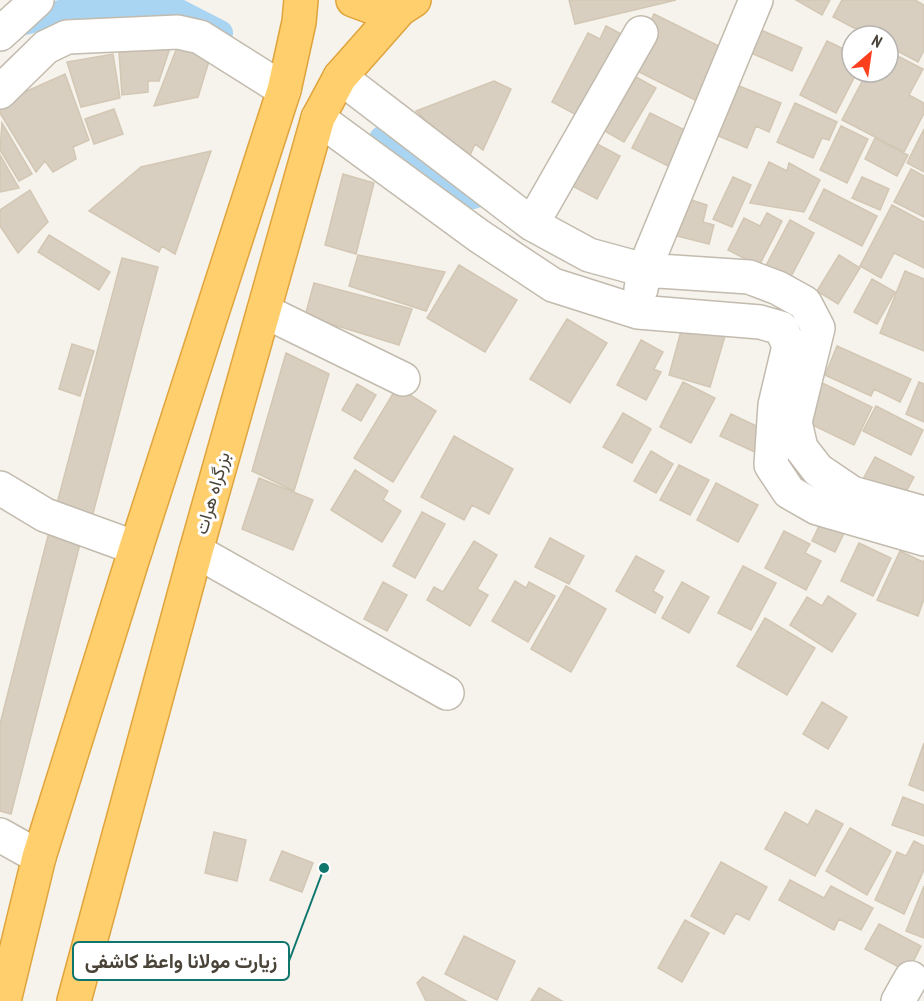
<svg xmlns="http://www.w3.org/2000/svg" width="924" height="1001" font-family="'PT Sans Narrow',Vazirmatn,sans-serif">
	<style>
		.lines { fill: none; stroke-linecap: round; stroke-linejoin: round }
		.canal { stroke: #a9d4f2; stroke-width: 26 }
		.building { fill: #d8cfc1; stroke: #d3c7b4; stroke-width: 1.5 }
		.minor-casing { stroke: #c2bbae; stroke-width: 36 }
		.highway-casing { stroke: #e0a43c; stroke-width: 36 }
		.minor { stroke: #fff; stroke-width: 33 }
		.highway { stroke: #ffcf6e; stroke-width: 33 }
		.labels { text-anchor: middle; dominant-baseline: central; stroke-width: 6; stroke-linejoin: round; paint-order: stroke }
		.street-label { font-size: 18px; fill: #4b4439; stroke: #fff }
		.leader { fill: none; stroke: #0f766e; stroke-width: 2 }
		.callout-dot { fill: #0f766e; stroke: #fff; stroke-width: 2 }
		.callout { fill: #fff; stroke: #0f766e; stroke-width: 2 }
		.callout-label { font-size: 20px; text-anchor: middle; font-weight: bold; fill: #4b4439 }
	</style>
	<rect width="100%" height="100%" fill="#f6f3ec"/>
	<g class="lines">
		<!-- canal -->
		<path class="canal" d="M12 30 17 24 76 9 177 11 220 33
			M382 139 473 196"/>
	</g>
	<!-- building -->
	<path class="building" d="M569 0H676L575 24Z
		M796 0H830L822 15Z
		M842 0H915L924 5V50L918 62 888 46V36H869L833 17Z
		M654 14 725 49 699 102 629 67Z
		M606 26 629 38 586 120 552 102 588 33 600 39Z
		M752 26 802 48 792 71 742 49Z
		M827 41 852 53V72H857L836 113 800 95Z
		M178 45 210 58 198 97 154 106Z
		M170 48 159 81H148V92L122 95 119 52Z
		M888 51 923 69 909 95 924 103V113L904 152 842 120 867 72H888Z
		M113 54 120 98 81 107 67 62Z
		M627 72 656 88 624 142 596 126Z
		M65 74 89 140 73 147 76 159 53 172 45 161 36 172 0 113V103Z
		M494 81 511 89 483 150 475 144 468 160 416 111Z
		M727 81 781 103 769 132 756 126 747 148 707 131Z
		M795 103 837 122 829 140 822 138 813 158 777 142Z
		M114 109 123 134 94 144 85 119Z
		M650 113 687 131 670 167 632 148Z
		M2 123 32 174 19 181 0 150Z
		M841 126 868 139 847 183 820 170Z
		M924 129V172L907 163Z
		M586 138 620 156 597 199 563 181Z
		M875 138 908 155 897 176 865 159Z
		M211 151 175 254 162 246 159 252 89 211 141 167Z
		M0 155 19 188 0 192Z
		M769 162 787 171 789 163 820 180 804 212 750 203Z
		M911 169 924 176V217L894 202Z
		M343 174 374 183 356 254 325 245Z
		M733 177 751 185 732 227 713 219Z
		M862 177 889 189 880 210 852 198Z
		M824 189 877 216 862 246 809 219Z
		M30 190 48 222 18 253 0 226V210Z
		M679 196 707 205 703 222 714 225 709 244 669 234Z
		M892 205 924 222V268L894 253 881 278 860 266Z
		M767 213 782 221 759 266 728 250 744 218 760 226Z
		M790 220 814 233 786 286 762 273Z
		M49 235 110 272 99 290 38 252Z
		M358 255 445 272 426 311 349 286Z
		M839 255 860 268 838 304 817 291Z
		M122 258 158 267 91 521 55 511Z
		M459 265 517 300 485 352 427 318Z
		M905 271 924 279V351L880 333Z
		M872 279 895 292 877 324 854 312Z
		M314 283 412 309 399 345 305 316Z
		M567 319 607 343 570 403 530 379Z
		M683 324 725 336 710 387 669 375Z
		M641 340 663 352 654 369 661 372 646 400 617 385Z
		M72 344 94 351 80 396 59 389Z
		M837 346 911 379 900 402 874 389 871 396 825 375Z
		M286 353 329 374 294 491 252 471Z
		M816 380 872 407 854 445 798 418Z
		M683 382 715 398 691 443 660 427Z
		M919 382 924 384V422L906 414Z
		M357 384 376 395 361 421 342 410Z
		M397 387 436 411 393 482 354 458Z
		M876 406 923 430 911 455 863 431Z
		M623 413 651 429 632 463 603 447Z
		M731 414 771 433 761 455 720 436Z
		M454 436 513 469 489 514 472 505 464 520 421 497Z
		M651 451 673 464 656 493 634 481Z
		M875 457 914 477 900 503 861 483Z
		M679 465 709 480 690 515 660 500Z
		M355 470 388 491 383 500 401 511 382 542 331 510Z
		M259 478 313 500 293 550 242 529Z
		M716 483 758 505 738 542 697 520Z
		M422 512 445 524 415 578 393 566Z
		M821 522 844 533 835 552 812 541Z
		M784 531 810 544 805 553 821 561 806 590 765 568Z
		M49 532 81 540 11 814 0 811V724Z
		M550 538 584 556 569 584 535 567Z
		M474 541 497 555 477 589 488 595 470 626 427 600 434 587 443 592Z
		M859 543 891 558 873 596 841 581Z
		M900 551 923 562 924 560V599L918 616 877 600Z
		M636 556 664 571 653 591 663 597 655 613 616 591Z
		M743 566 776 583 751 630 718 613Z
		M515 581 526 588 529 582 555 596 528 642 492 621Z
		M383 582 407 595 387 631 364 619Z
		M682 582 709 597 689 633 662 618Z
		M566 586 606 609 571 672 531 649Z
		M828 596 856 614 832 652 790 625 807 597 822 606Z
		M765 618 815 648 787 695 737 666Z
		M822 702 847 717 828 749 803 734Z
		M924 743V791L909 785Z
		M903 797 924 805V836L892 825Z
		M816 810 843 824 815 876 765 849 785 812 808 825Z
		M850 828 891 851 867 895 826 871Z
		M214 832 246 840 237 881 205 873Z
		M914 841 924 846V870L904 914 875 900 897 852 906 856Z
		M282 851 313 863 302 892 270 880Z
		M721 862 767 887 749 920 736 913 724 934 691 916Z
		M790 880 824 898 831 886 873 908 861 930 839 919 834 930 779 900Z
		M924 886V938L906 931Z
		M685 920 709 933 682 982 658 968Z
		M879 924 921 946 908 972 865 949Z
		M464 936 515 961 497 1000 445 974Z
		M423 977 466 1001H426L417 983Z
		M539 988 562 1001H531Z"/>
	<g class="lines">
		<defs>
			<path id="minor" d="M0 34 37 0
				M340 77 532 224 589 255 644 270 749 277 778 288 805 303 818 328 795 422 801 448 818 470 852 493 924 513
				M0 92 46 47 67 37 178 32 200 37 284 90
				M318 118 479 236 553 285 638 312 760 322 781 328 789 346 775 405 771 465 789 492 817 508 924 539
				M532 224 641 33
				M641 289 644 270 756 0
				M264 311 403 379
				M0 488 45 515 136 548
				M196 551 447 693
				M0 835 39 857
				M898 1001 911 978"/>
			<path id="highway" d="M353 0 369 6 400 9
				M4 1001 39 857 136 548 284 90 299 22 301 0
				M74 1001 196 551 318 118 340 77 400 9 414 0"/>
		</defs>
		<!-- minor casing -->
		<use href="#minor" class="minor-casing"/>
		<!-- highway casing -->
		<use href="#highway" class="highway-casing"/>
		<!-- minor -->
		<use href="#minor" class="minor"/>
		<!-- highway -->
		<use href="#highway" class="highway"/>
	</g>
	<g class="labels">
		<!-- street labels -->
		<g class="street-label">
			<text transform="translate(212 493) rotate(-74)">بزرگراه هرات</text>
		</g>
	</g>
	<!-- callouts -->
	<path class="leader" d="M324 868L289 961"/>
	<circle class="callout-dot" cx="324" cy="868" r="6"/>
	<rect class="callout" x="73" y="942" width="216" height="38" rx="6"/>
	<g class="callout-label">
		<text x="181" y="968">زیارت مولانا واعظ کاشفی</text>
	</g>
	<!-- north arrow -->
	<g transform="translate(870 54) rotate(29)"><circle r="28" fill="#ffffff" stroke="#b7b4b0" stroke-width="1.5"/>
	<path d="M0-4.5L10 22L0 15L-10 22Z" fill="#fc3f1d"/>
	<text y="-9" font-size="16" font-weight="bold" text-anchor="middle" fill="#4b4439">N</text>
	</g>
</svg>
